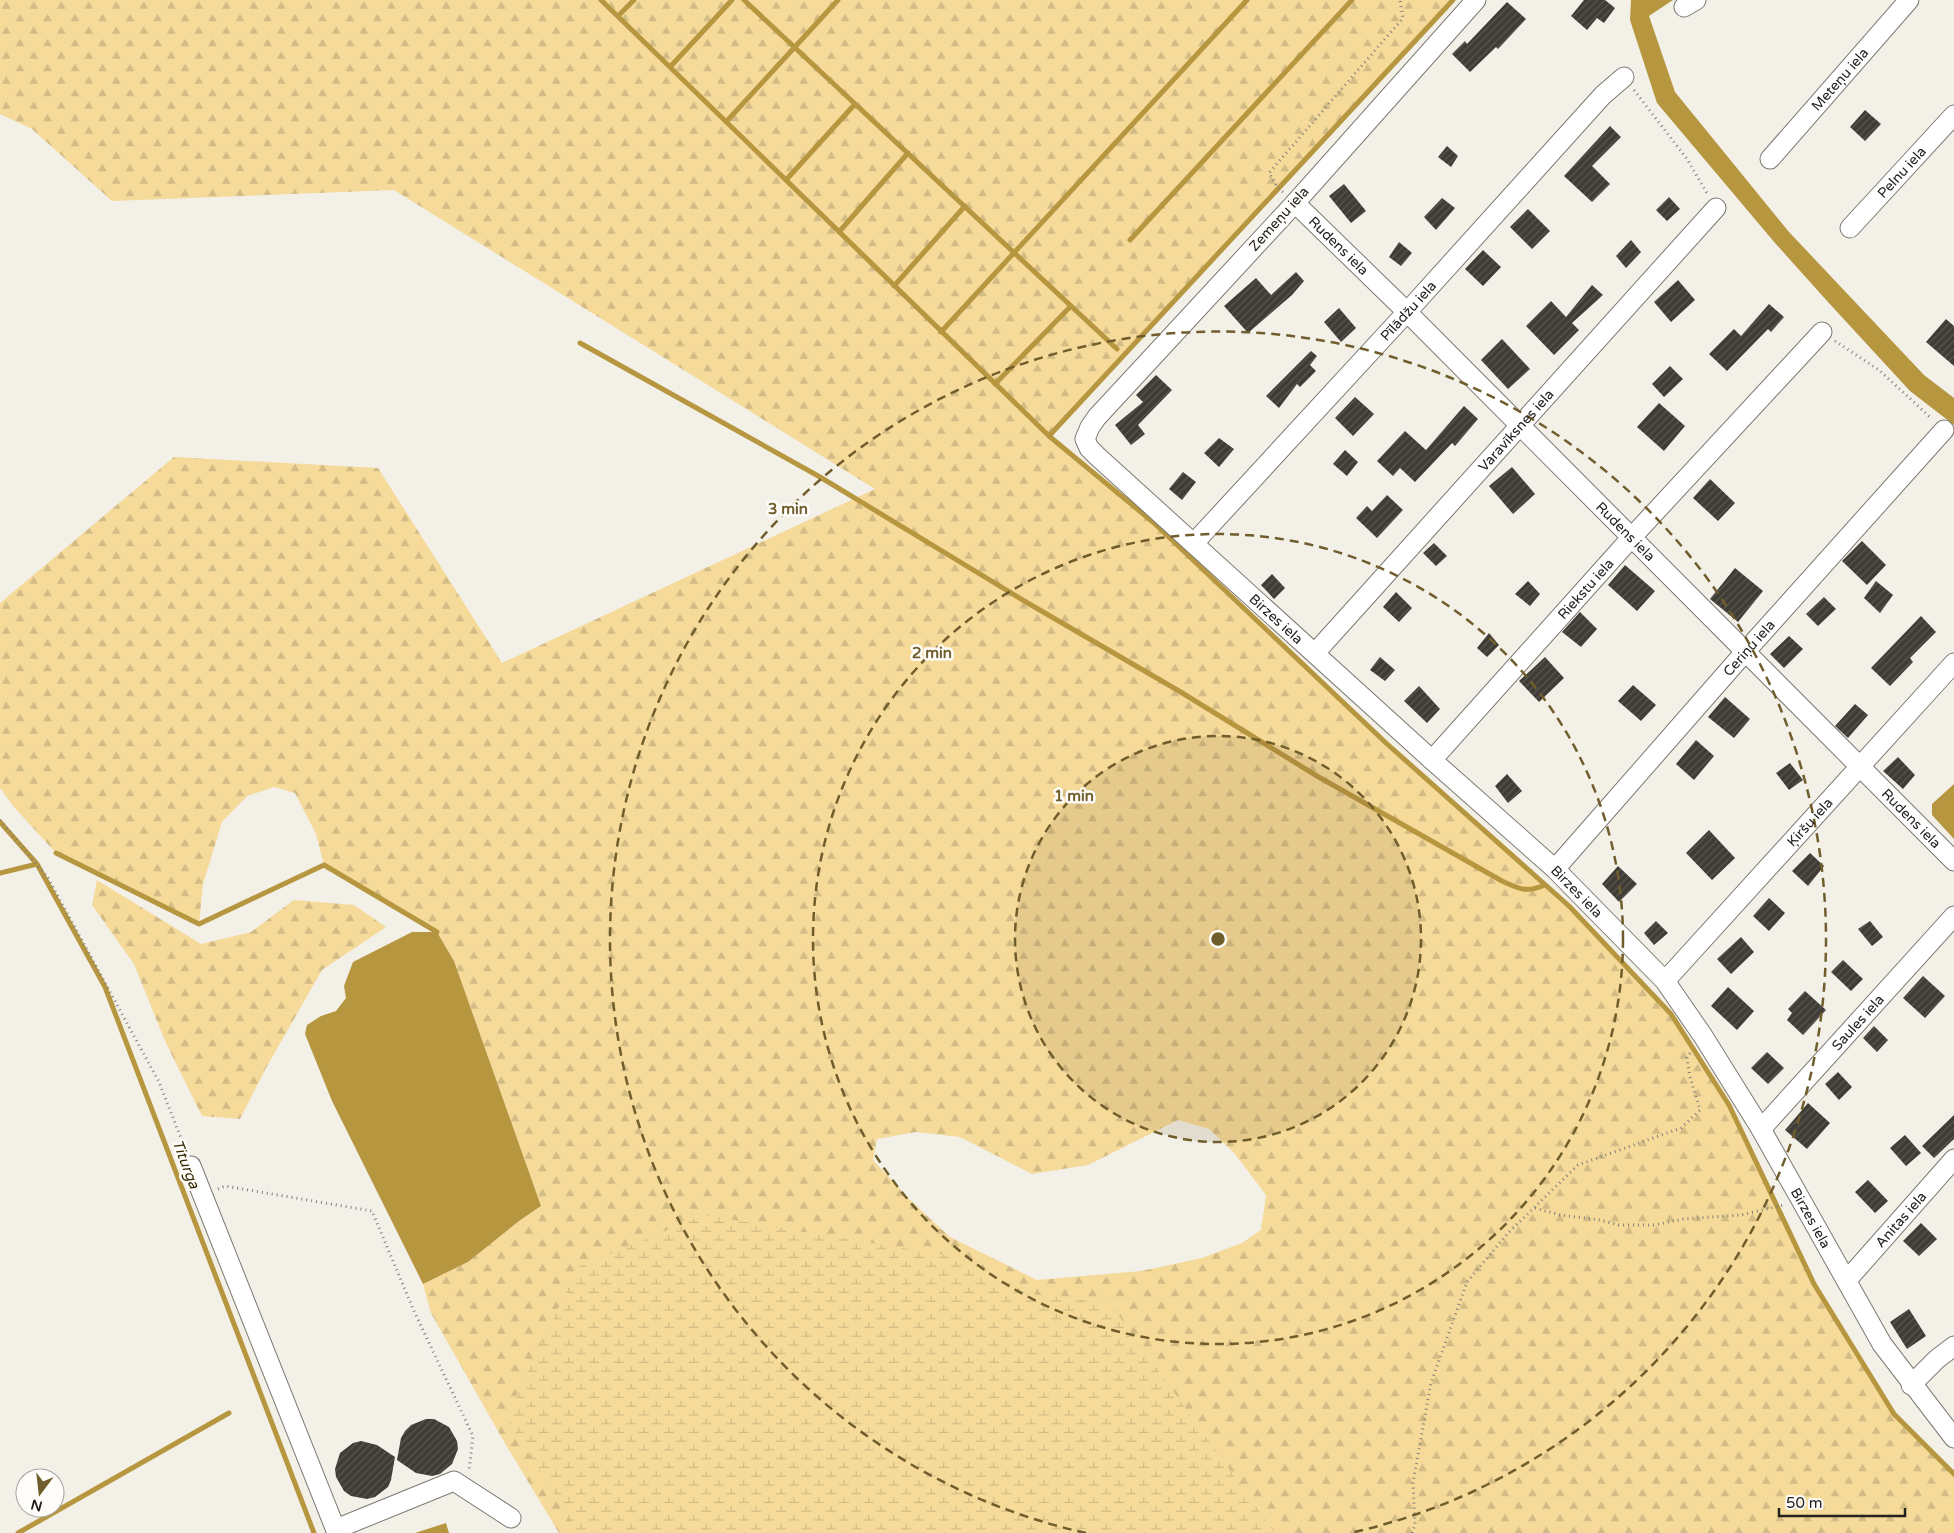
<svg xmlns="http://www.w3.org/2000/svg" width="1954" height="1533" font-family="'Varela Round',sans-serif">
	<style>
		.forest { fill: url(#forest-firs); fill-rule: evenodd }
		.wetland { fill: url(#wetland-marsh) }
		.water { fill: #b79640 }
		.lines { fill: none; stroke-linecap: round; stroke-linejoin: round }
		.stream { stroke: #b79640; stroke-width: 5 }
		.building { fill: url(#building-hatch) }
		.minor-casing { stroke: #7c7973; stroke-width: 21 }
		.path { stroke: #82807b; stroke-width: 3; stroke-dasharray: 1 4; stroke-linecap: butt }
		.minor { stroke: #fff; stroke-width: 19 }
		.ring { fill: none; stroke: #705d2c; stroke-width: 2.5; stroke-dasharray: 9 6 }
		.labels { text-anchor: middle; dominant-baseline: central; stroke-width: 5; stroke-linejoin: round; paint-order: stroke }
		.street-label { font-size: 14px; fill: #23221f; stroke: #fffdfa }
		.water-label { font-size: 15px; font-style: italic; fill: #342701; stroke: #fffdfa }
		.centre { fill: #705d2c; stroke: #fffdfa; stroke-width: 2.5 }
		.ring-label { font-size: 15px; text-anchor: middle; font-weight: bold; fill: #705d2c; stroke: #fffdfa; stroke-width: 5; stroke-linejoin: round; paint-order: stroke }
	</style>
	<defs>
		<pattern id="forest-firs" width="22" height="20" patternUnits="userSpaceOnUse" patternTransform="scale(1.25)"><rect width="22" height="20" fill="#f5da9a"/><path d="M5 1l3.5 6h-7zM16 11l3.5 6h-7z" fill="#d2bb84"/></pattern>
		<pattern id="wetland-marsh" width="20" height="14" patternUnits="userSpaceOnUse" patternTransform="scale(1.25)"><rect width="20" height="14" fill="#f5da9a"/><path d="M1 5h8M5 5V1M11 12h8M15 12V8" fill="none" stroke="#d2bb84"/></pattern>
		<pattern id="building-hatch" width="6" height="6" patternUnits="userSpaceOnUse" patternTransform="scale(1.25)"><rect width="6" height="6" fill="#3f3c36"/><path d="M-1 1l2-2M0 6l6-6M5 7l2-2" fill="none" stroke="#585651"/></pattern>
	</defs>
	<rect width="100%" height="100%" fill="#f3f0e8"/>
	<!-- forest -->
	<path class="forest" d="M0 0H1453L1049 436 1154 523 1386 743 1569 906 1671 1014 1729 1105 1814 1284 1894 1414 1954 1474V1533H559L503 1440 431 1313 423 1284 468 1262 519 1221 541 1206 454 961 437 932 324 865 316 834 295 793 274 787 247 796 222 822 203 884 199 924 56 853 13 806 0 788V603L174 457 378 468 502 663 875 489 394 190 112 201 32 129 0 114ZM1178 1120 1209 1129 1235 1154 1266 1195 1261 1230 1242 1243 1202 1258 1141 1271 1037 1280 950 1237 909 1199 873 1160 877 1139 916 1132 960 1137 1032 1174 1088 1165Z
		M97 880 201 944 251 932 294 900 354 905 386 927 322 970 266 1068 240 1119 202 1116 165 1041 134 964 92 905Z"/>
	<!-- wetland -->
	<path class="wetland" d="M704 1215 957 1257 1031 1294 1110 1303 1275 1533H579L506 1417 578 1267Z"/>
	<!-- water -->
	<path class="water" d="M1631 0H1673L1649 16 1675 92 1789 232 1924 375 1954 398V425L1910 391 1828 302 1775 243 1657 103 1630 20Z
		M1954 784V839L1932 815V804Z
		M412 932H437L454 961 541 1206 519 1221 468 1262 423 1284 332 1101 305 1034 307 1025 321 1016 336 1011 346 998 344 986 353 962Z
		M446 1523 449 1533H415Z"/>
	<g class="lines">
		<!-- stream -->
		<path class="stream" d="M601 0 1049 436
			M744 0 1117 349
			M1453 0 1049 436 1154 523 1386 743 1569 906 1671 1014 1729 1105 1814 1284 1894 1414 1954 1474
			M618 16 634 0
			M670 67 732 0
			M726 122 838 0
			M786 180 855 104
			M839 232 908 153
			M1130 240 1352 0
			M894 286 965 206
			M941 332 1247 0
			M580 343 820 477 1026 602 1179 691 1317 776 1502 881C1520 889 1526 893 1545 885
			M995 384 1071 306
			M0 822 37 864 105 987 314 1533
			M56 853 199 924 324 865 437 932
			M0 873 37 864
			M18 1533 229 1413"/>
	</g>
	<!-- building -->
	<path class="building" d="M1584 0H1605L1615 8 1604 23 1597 18 1587 30 1571 16Z
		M1507 2 1526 19 1498 49 1496 47 1470 72 1452 54 1465 41 1467 44Z
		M1865 110 1881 124 1865 141 1850 127Z
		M1610 126 1621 137 1592 166 1610 184 1592 202 1564 176Z
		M1447 146 1458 156 1451 167 1438 157Z
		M1344 184 1366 211 1351 223 1329 196Z
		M1669 197 1680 209 1667 221 1656 210Z
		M1442 198 1455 208 1436 230 1424 217Z
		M1528 209 1550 231 1532 249 1510 227Z
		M1631 240 1641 252 1626 268 1616 256Z
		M1399 242 1412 253 1401 266 1389 257Z
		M1483 250 1501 267 1483 286 1465 269Z
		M1296 272 1304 281 1292 295 1248 333 1224 306 1256 278 1271 295Z
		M1678 280 1695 300 1671 322 1654 302Z
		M1592 285 1603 295 1572 323 1579 330 1554 355 1526 326 1551 301 1566 317Z
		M1769 304 1784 317 1771 332 1768 329 1727 371 1709 354 1734 329 1741 336Z
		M1339 308 1356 328 1341 342 1324 322Z
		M1946 319 1954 326V366L1926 342Z
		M1502 339 1530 369 1508 389 1481 360Z
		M1311 351 1317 356 1310 365 1316 371 1300 387 1297 384 1279 408 1266 396Z
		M1670 366 1683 379 1664 397 1652 384Z
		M1156 375 1172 390 1138 425 1145 434 1131 445 1115 425 1143 402 1136 395Z
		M1355 397 1374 414 1353 436 1335 418Z
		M1659 403 1685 426 1664 451 1637 427Z
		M1464 406 1478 419 1455 446 1452 443 1415 482 1400 468 1393 476 1377 461 1405 431 1426 450Z
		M1219 438 1234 449 1219 467 1204 453Z
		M1345 450 1358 462 1347 476 1333 464Z
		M1512 467 1535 494 1513 514 1489 486Z
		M1183 472 1196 482 1182 500 1169 489Z
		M1710 479 1735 503 1718 521 1693 498Z
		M1387 495 1403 510 1377 538 1356 518 1367 506 1372 511Z
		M1862 541 1886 565 1867 585 1842 561Z
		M1434 543 1447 556 1436 566 1423 553Z
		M1625 565 1655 591 1637 611 1608 585Z
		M1735 568 1763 591 1738 622 1710 599Z
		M1272 574 1285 588 1274 599 1261 585Z
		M1528 581 1540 594 1530 606 1515 594Z
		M1876 581 1893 595 1880 613 1864 598Z
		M1396 592 1412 608 1399 622 1383 607Z
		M1824 597 1836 609 1818 626 1806 614Z
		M1580 612 1597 629 1581 647 1562 632Z
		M1921 616 1936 632 1910 658 1913 662 1890 686 1871 668Z
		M1489 633 1499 645 1487 657 1477 648Z
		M1789 636 1803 649 1784 668 1770 654Z
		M1380 657 1395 670 1385 681 1370 670Z
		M1545 657 1564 678 1539 702 1519 681Z
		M1633 685 1656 705 1641 721 1618 701Z
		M1419 686 1440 709 1427 723 1404 701Z
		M1725 697 1750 719 1734 738 1708 717Z
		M1855 704 1868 715 1848 738 1835 726Z
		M1696 740 1714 756 1694 780 1676 764Z
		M1898 757 1915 775 1903 789 1883 771Z
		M1790 763 1803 780 1789 790 1776 773Z
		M1507 774 1522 791 1508 803 1495 786Z
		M1709 830 1735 858 1712 880 1686 853Z
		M1810 853 1824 866 1808 886 1792 871Z
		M1618 866 1637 884 1619 902 1602 884Z
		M1769 898 1785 913 1769 931 1753 916Z
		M1656 921 1668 933 1654 945 1644 933Z
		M1870 921 1883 937 1872 946 1858 929Z
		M1741 937 1754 952 1731 974 1717 959Z
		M1843 960 1863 979 1851 991 1831 972Z
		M1923 976 1945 996 1925 1018 1903 998Z
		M1728 987 1754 1011 1737 1030 1711 1006Z
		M1805 991 1826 1010 1803 1035 1787 1020 1792 1013 1788 1009Z
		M1874 1026 1888 1040 1877 1052 1863 1038Z
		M1767 1052 1784 1068 1768 1084 1751 1068Z
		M1838 1072 1852 1087 1839 1100 1825 1084Z
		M1808 1103 1830 1123 1807 1149 1785 1130Z
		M1954 1115V1139L1934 1158 1922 1146Z
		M1905 1135 1921 1153 1906 1166 1890 1148Z
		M1868 1180 1888 1201 1875 1213 1855 1192Z
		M1921 1223 1937 1239 1919 1256 1903 1241Z
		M1909 1309 1926 1336 1907 1349 1890 1322Z
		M426 1419H434L449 1427 457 1441 458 1449 452 1464 440 1474 432 1476 416 1473 397 1460 401 1438 405 1431 411 1425Z
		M361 1441 377 1445 395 1457 391 1480 388 1487 375 1497 367 1499 351 1496 344 1491 336 1477 335 1469 340 1453 353 1443Z"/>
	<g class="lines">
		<defs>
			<g id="minor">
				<path id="s1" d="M1476 0 1295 203 1097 417 1090 427 1085 439 1089 448 1097 456 1432 760 1555 869 1665 981 1703 1036 1761 1129 1882 1344 1954 1438"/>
				<path d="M1684 7 1696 0"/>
				<path id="s2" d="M1770 159 1909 0"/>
				<path id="s3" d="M1295 203 1407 312 1954 861"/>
				<path id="s4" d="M1850 228 1954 115"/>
				<path id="s5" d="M1194 543 1407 312 1603 95 1624 77"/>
				<path id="s6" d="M1315 653 1716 208"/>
				<path id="s7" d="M1432 760 1631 538 1822 332"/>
				<path id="s8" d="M1555 869 1745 652 1944 430"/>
				<path id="s9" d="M1665 981 1954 663"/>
				<path id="s10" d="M1761 1129 1954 916"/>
				<path d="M191 1166 337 1533"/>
				<path id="s11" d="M1847 1280 1954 1159"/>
				<path d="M1911 1385 1937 1359 1954 1346"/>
				<path d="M336 1529 454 1481 511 1518"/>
			</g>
		</defs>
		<!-- minor casing -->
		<use href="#minor" class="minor-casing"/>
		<!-- path -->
		<path class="path" d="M1634 90 1687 159 1708 195
			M1283 192 1278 188 1269 173 1403 18 1400 0
			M1835 341 1879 370 1931 418
			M0 820 48 878 159 1082 186 1151
			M218 1189 225 1186 372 1211 414 1311 473 1436 469 1471
			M1535 1208 1560 1215 1600 1220 1619 1225H1655L1683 1219 1741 1215 1784 1205
			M1412 1533 1415 1525 1413 1482 1431 1383 1467 1282 1508 1233 1578 1165 1681 1128 1700 1110 1690 1077 1687 1058 1692 1050"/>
		<!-- minor -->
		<use href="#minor" class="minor"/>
	</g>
	<!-- distance rings -->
	<circle cx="1218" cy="939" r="203" fill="#705d2c" fill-opacity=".12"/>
	<g class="ring">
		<circle cx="1218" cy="939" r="203"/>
		<circle cx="1218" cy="939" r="405"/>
		<path d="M1086 1533A608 608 0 1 1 1350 1533"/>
	</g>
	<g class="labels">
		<!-- street labels -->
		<g class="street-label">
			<text stroke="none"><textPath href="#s2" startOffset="106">Meteņu iela</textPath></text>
			<text stroke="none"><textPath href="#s4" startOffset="76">Pelnu iela</textPath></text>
			<text transform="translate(1279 219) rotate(-48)">Zemeņu iela</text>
			<text stroke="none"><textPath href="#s3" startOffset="61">Rudens iela</textPath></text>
			<text stroke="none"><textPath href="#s5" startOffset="316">Pīlādžu iela</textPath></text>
			<text stroke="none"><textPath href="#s6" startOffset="300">Varavīksnes iela</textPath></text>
			<text stroke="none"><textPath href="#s3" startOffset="466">Rudens iela</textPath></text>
			<text stroke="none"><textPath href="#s7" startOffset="230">Riekstu iela</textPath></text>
			<text stroke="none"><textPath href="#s1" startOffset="852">Birzes iela</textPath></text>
			<text stroke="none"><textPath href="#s8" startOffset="294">Ceriņu iela</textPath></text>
			<text stroke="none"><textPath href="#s3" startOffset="871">Rudens iela</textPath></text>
			<text stroke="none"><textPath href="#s9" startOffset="215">Ķiršu iela</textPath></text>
			<text stroke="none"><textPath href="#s1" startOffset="1258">Birzes iela</textPath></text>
			<text stroke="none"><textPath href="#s10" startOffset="144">Saules iela</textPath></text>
			<text stroke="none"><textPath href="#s1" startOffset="1662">Birzes iela</textPath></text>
			<text stroke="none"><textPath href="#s11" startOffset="81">Anitas iela</textPath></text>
		</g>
		<!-- water labels -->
		<g class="water-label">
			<text transform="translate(186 1164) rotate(69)">Titurga</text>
		</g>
	</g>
	<circle cx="1218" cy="939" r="8" class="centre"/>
	<g class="ring-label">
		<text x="788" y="514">3 min</text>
		<text x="932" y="658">2 min</text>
		<text x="1074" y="801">1 min</text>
	</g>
	<!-- north arrow -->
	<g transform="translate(40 1493) rotate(195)"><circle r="24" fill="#fffdfa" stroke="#a7a5a2"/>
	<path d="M0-4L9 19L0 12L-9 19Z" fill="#705d2c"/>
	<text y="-8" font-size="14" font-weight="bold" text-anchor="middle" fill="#23221f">N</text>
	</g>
	<!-- scale -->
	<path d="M1779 1508v8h126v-8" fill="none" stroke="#23221f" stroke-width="2.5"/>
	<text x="1786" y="1508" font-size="15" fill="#23221f" stroke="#fffdfa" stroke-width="4" paint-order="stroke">50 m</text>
</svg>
